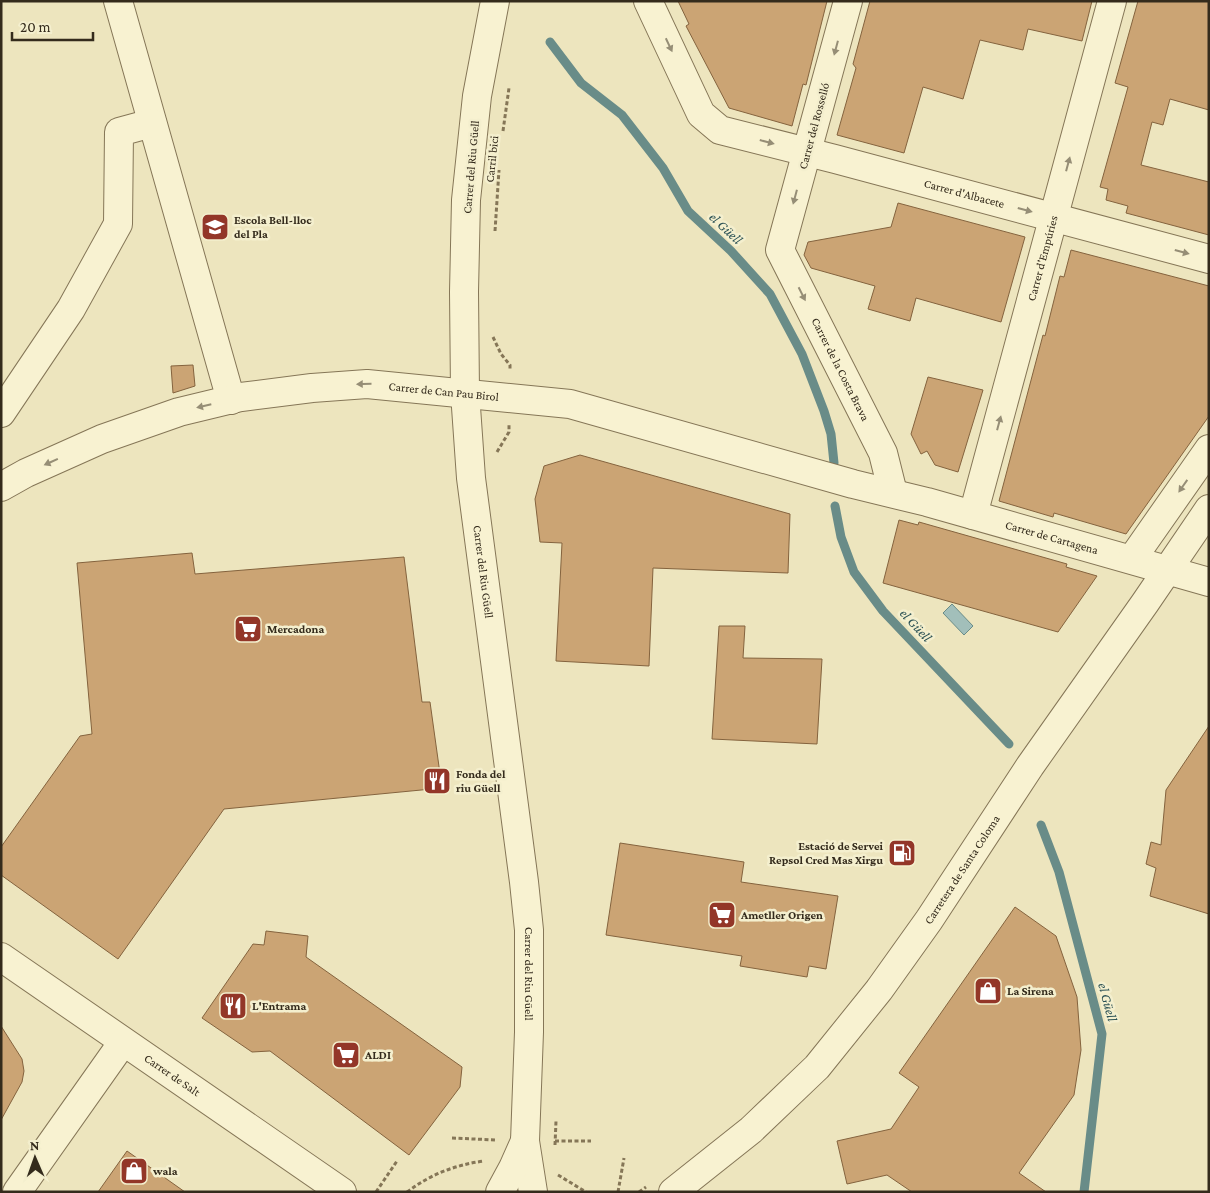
<svg xmlns="http://www.w3.org/2000/svg" width="1210" height="1193" font-family="'Crimson Pro',serif">
	<style>
		.water { fill: #a2bfba; stroke: #698c88 }
		.lines { fill: none; stroke-linecap: round; stroke-linejoin: round }
		.stream { stroke: #698c88; stroke-width: 9 }
		.building { fill: #cba474; stroke: #84633e }
		.minor-casing { stroke: #857657; stroke-width: 30 }
		.path { stroke: #857657; stroke-width: 3; stroke-dasharray: 4 2.5; stroke-linecap: butt }
		.minor { stroke: #f8f2d1; stroke-width: 28 }
		.oneway { fill: #968e76 }
		.labels { text-anchor: middle; dominant-baseline: central; stroke-width: 5; stroke-linejoin: round; paint-order: stroke }
		.street-label { font-size: 12px; fill: #342b1c; stroke: #f4efce }
		.poi-label { font-size: 12px; font-weight: bold; fill: #342b1c; stroke: #f4efce; text-anchor: start }
		.water-label { font-size: 14px; font-style: italic; fill: #2b5154; stroke: #f4efce }
	</style>
	<rect width="100%" height="100%" fill="#ede5be"/>
	<!-- water -->
	<path class="water" d="M952 604 973 626 964 635 943 613Z"/>
	<g class="lines">
		<!-- stream -->
		<path class="stream" d="M550 42 581 83 622 115 663 168 688 211 731 251 770 294 802 354 824 411 831 434 834 463
			M835 506 841 537 854 572 883 611 1009 744
			M1041 825 1059 872 1102 1034 1084 1192"/>
	</g>
	<!-- building -->
	<path class="building" d="M678 1H827L806 85 803 84 792 126 729 108 686 26 689 24Z
		M870 1H1092L1082 41 1028 29 1023 50 980 40 963 99 923 87 904 153 837 135 856 68 853 64Z
		M1138 1H1209V110L1170 99 1163 125 1152 122 1141 165 1209 182V235L1126 213 1128 206 1106 200 1108 189 1100 187 1128 87 1115 83Z
		M898 203 1025 237 1001 322 916 298 910 321 868 309 875 286 811 268 804 255 808 242 891 227Z
		M1071 250 1209 286V416L1126 534 1054 513 1053 517 999 501 1043 335 1045 336 1060 276 1064 277Z
		M193 365 195 386 173 393 171 366Z
		M928 377 983 390 958 472 935 465 927 451 921 454 911 434Z
		M580 455 790 514 788 573 653 568 649 666 556 661 562 543 540 542 535 499 544 466Z
		M899 520 918 525 919 522 1067 564 1066 567 1097 576 1058 632 883 583Z
		M192 553 195 574 404 557 422 702H430L442 788 224 809 118 959 1 875V847L80 736 92 734 77 563Z
		M719 626H745L743 658 822 659 817 744 712 739Z
		M1209 726V914L1150 896 1156 868 1146 864 1151 842 1161 845 1166 790Z
		M620 843 744 862 741 882 838 896 826 969 809 966 807 977 740 966 742 956 606 935Z
		M1015 907 1056 936 1077 997 1081 1050 1074 1095 1019 1173 1046 1192H912L887 1175 847 1184 837 1141 891 1129 919 1087 899 1073Z
		M266 931 308 936 306 957 462 1067 460 1087 409 1155 270 1051 252 1052 202 1018 253 944 264 945Z
		M1 1026 22 1059 24 1071 22 1082 1 1120Z
		M127 1151 185 1192H98Z"/>
	<g class="lines">
		<defs>
			<g id="minor">
				<path d="M118 1 231 400"/>
				<path id="s1" d="M495 1 477 96 466 200 464 292 465 393 471 478 524 882 529 930V1032L525 1141 533 1192"/>
				<path id="s2" d="M648 1 701 114 720 130 835 159 1209 259"/>
				<path id="s3" d="M848 1 780 250 883 453 893 493"/>
				<path d="M1 413 71 309 118 224 119 132 152 123"/>
				<path id="s4" d="M1 487 26 473 102 439 179 412 241 397 312 388 367 384 570 404 853 484 927 502 1209 582"/>
				<path id="s5" d="M973 515 1112 1"/>
				<path d="M1132 559 1209 449"/>
				<path id="s6" d="M1 957 342 1192"/>
				<path d="M17 1192 123 1042"/>
				<path d="M500 1192 513 1168 525 1141"/>
				<path id="s7" d="M673 1192 751 1130 817 1067 879 990 929 920 1030 766 1145 603 1209 509"/>
			</g>
		</defs>
		<!-- minor casing -->
		<use href="#minor" class="minor-casing"/>
		<!-- path -->
		<path class="path" d="M503 131 509 88
			M495 231 499 170
			M493 337 501 354 510 365V371
			M497 452 509 432V424
			M452 1138 496 1140
			M555 1141H591
			M555 1145 556 1121
			M558 1175 586 1192
			M376 1192 397 1161
			M407 1192C431 1174 455 1165 484 1161
			M618 1192 624 1158
			M639 1192 646 1187"/>
		<!-- minor -->
		<use href="#minor" class="minor"/>
	</g>
	<!-- one-way arrows -->
	<defs><path id="oneway-solid" d="M-6-.8H1V-3.2L6.5 0L1 3.2V.8H-6Z" transform="scale(1.25)"/></defs>
	<g class="oneway">
		<use href="#oneway-solid" transform="translate(669 45) rotate(65)"/>
		<use href="#oneway-solid" transform="translate(836 48) rotate(105)"/>
		<use href="#oneway-solid" transform="translate(767 142) rotate(15)"/>
		<use href="#oneway-solid" transform="translate(1068 164) rotate(-75)"/>
		<use href="#oneway-solid" transform="translate(795 197) rotate(105)"/>
		<use href="#oneway-solid" transform="translate(1025 210) rotate(15)"/>
		<use href="#oneway-solid" transform="translate(1182 252) rotate(15)"/>
		<use href="#oneway-solid" transform="translate(802 294) rotate(63)"/>
		<use href="#oneway-solid" transform="translate(364 384) rotate(179)"/>
		<use href="#oneway-solid" transform="translate(204 406) rotate(167)"/>
		<use href="#oneway-solid" transform="translate(999 423) rotate(-75)"/>
		<use href="#oneway-solid" transform="translate(51 462) rotate(156)"/>
		<use href="#oneway-solid" transform="translate(1183 486) rotate(125)"/>
	</g>
	<!-- icons -->
	<defs>
		<symbol id="school-square" viewBox="-11 -11 22 22"><rect x="-9" y="-9" width="18" height="18" rx="4" fill="#933628" stroke="#f4efce"/><path d="M0-5L7-2L0 1L-7-2ZM-4 1L0 2.5L4 1V4Q0 6-4 4Z" fill="#fff"/></symbol>
		<symbol id="supermarket-square" viewBox="-11 -11 22 22"><rect x="-9" y="-9" width="18" height="18" rx="4" fill="#933628" stroke="#f4efce"/><path d="M-6-5.5h2.5l.6 2H6L4.5 2H-2.5L-4.4-4H-6ZM-1.5 3.2a1.3 1.3 0 1 0 .1 0ZM3 3.2a1.3 1.3 0 1 0 .1 0Z" fill="#fff"/></symbol>
		<symbol id="restaurant-square" viewBox="-11 -11 22 22"><rect x="-9" y="-9" width="18" height="18" rx="4" fill="#933628" stroke="#f4efce"/><path d="M-5-6h1v4h1v-4h1v4h1v-4h1v5L-1.5 .5V6h-2V.5L-5-1ZM5-6V6H3V1.5H1.5Q1.5-4 5-6Z" fill="#fff"/></symbol>
		<symbol id="fuel-square" viewBox="-11 -11 22 22"><rect x="-9" y="-9" width="18" height="18" rx="4" fill="#933628" stroke="#f4efce"/><path d="M-5.5-6h7V0h2V4h1.3V-2.5L3-4.5l.8-.8L6-3V5H2.5V1h-1V6h-7ZM-4.2-4.7v3.2H.2V-4.7Z" fill="#fff"/></symbol>
		<symbol id="shop-square" viewBox="-11 -11 22 22"><rect x="-9" y="-9" width="18" height="18" rx="4" fill="#933628" stroke="#f4efce"/><path d="M-5-2.5h2.3a2.7 3.5 0 0 1 5.4 0H5L5.5 6h-11ZM-1.5-2.5h3a1.5 2.3 0 0 0-3 0Z" fill="#fff"/></symbol>
	</defs>
	<g fill-rule="evenodd">
		<use href="#school-square" x="199" y="211" width="32" height="32"/>
		<use href="#supermarket-square" x="232" y="613" width="32" height="32"/>
		<use href="#restaurant-square" x="421" y="765" width="32" height="32"/>
		<use href="#fuel-square" x="886" y="837" width="32" height="32"/>
		<use href="#supermarket-square" x="706" y="899" width="32" height="32"/>
		<use href="#shop-square" x="972" y="975" width="32" height="32"/>
		<use href="#restaurant-square" x="217" y="990" width="32" height="32"/>
		<use href="#supermarket-square" x="330" y="1039" width="32" height="32"/>
		<use href="#shop-square" x="118" y="1155" width="32" height="32"/>
	</g>
	<g class="labels">
		<!-- street labels -->
		<g class="street-label">
			<text transform="translate(814 126) rotate(-75)">Carrer del Rosselló</text>
			<text transform="translate(492 159) rotate(-84)">Carril bici</text>
			<text transform="translate(471 167) rotate(-85)">Carrer del Riu Güell</text>
			<text stroke="none"><textPath href="#s2" startOffset="402">Carrer d'Albacete</textPath></text>
			<text stroke="none"><textPath href="#s5" startOffset="266">Carrer d'Empúries</textPath></text>
			<text stroke="none"><textPath href="#s3" startOffset="392">Carrer de la Costa Brava</textPath></text>
			<text stroke="none"><textPath href="#s4" startOffset="461">Carrer de Can Pau Birol</textPath></text>
			<text stroke="none"><textPath href="#s4" startOffset="1088">Carrer de Cartagena</textPath></text>
			<text stroke="none"><textPath href="#s1" startOffset="574">Carrer del Riu Güell</textPath></text>
			<text stroke="none"><textPath href="#s7" startOffset="436">Carretera de Santa Coloma</textPath></text>
			<text stroke="none"><textPath href="#s1" startOffset="979">Carrer del Riu Güell</textPath></text>
			<text stroke="none"><textPath href="#s6" startOffset="208">Carrer de Salt</textPath></text>
		</g>
		<!-- poi labels -->
		<g class="poi-label">
			<text x="234" y="220">Escola Bell-lloc<tspan x="234" dy="14">del Pla</tspan></text>
			<text x="267" y="629">Mercadona</text>
			<text x="456" y="774">Fonda del<tspan x="456" dy="14">riu Güell</tspan></text>
			<text x="883" y="846" text-anchor="end">Estació de Servei<tspan x="883" dy="14">Repsol Cred Mas Xirgu</tspan></text>
			<text x="741" y="915">Ametller Origen</text>
			<text x="1007" y="991">La Sirena</text>
			<text x="252" y="1006">L'Entrama</text>
			<text x="365" y="1055">ALDI</text>
			<text x="153" y="1171">wala</text>
		</g>
		<!-- water labels -->
		<g class="water-label">
			<text transform="translate(726 228) rotate(43)">el Güell</text>
			<text transform="translate(916 625) rotate(47)">el Güell</text>
			<text transform="translate(1108 1002) rotate(75)">el Güell</text>
		</g>
	</g>
	<!-- border -->
	<rect width="1210" height="1193" fill="none" stroke="#342b1c" stroke-width="5"/>
	<!-- north arrow -->
	<g transform="translate(35 1158) rotate(358)" stroke="#f4efce" stroke-width="4" paint-order="stroke">
	<path d="M0-4L9 19L0 12L-9 19Z" fill="#342b1c"/>
	<text y="-8" font-size="14" font-weight="bold" text-anchor="middle" fill="#342b1c">N</text>
	</g>
	<!-- scale -->
	<path d="M12 32v8h81v-8" fill="none" stroke="#342b1c" stroke-width="2.5"/>
	<text x="20" y="32" font-size="15" fill="#342b1c" stroke="#f4efce" stroke-width="4" paint-order="stroke">20 m</text>
</svg>
